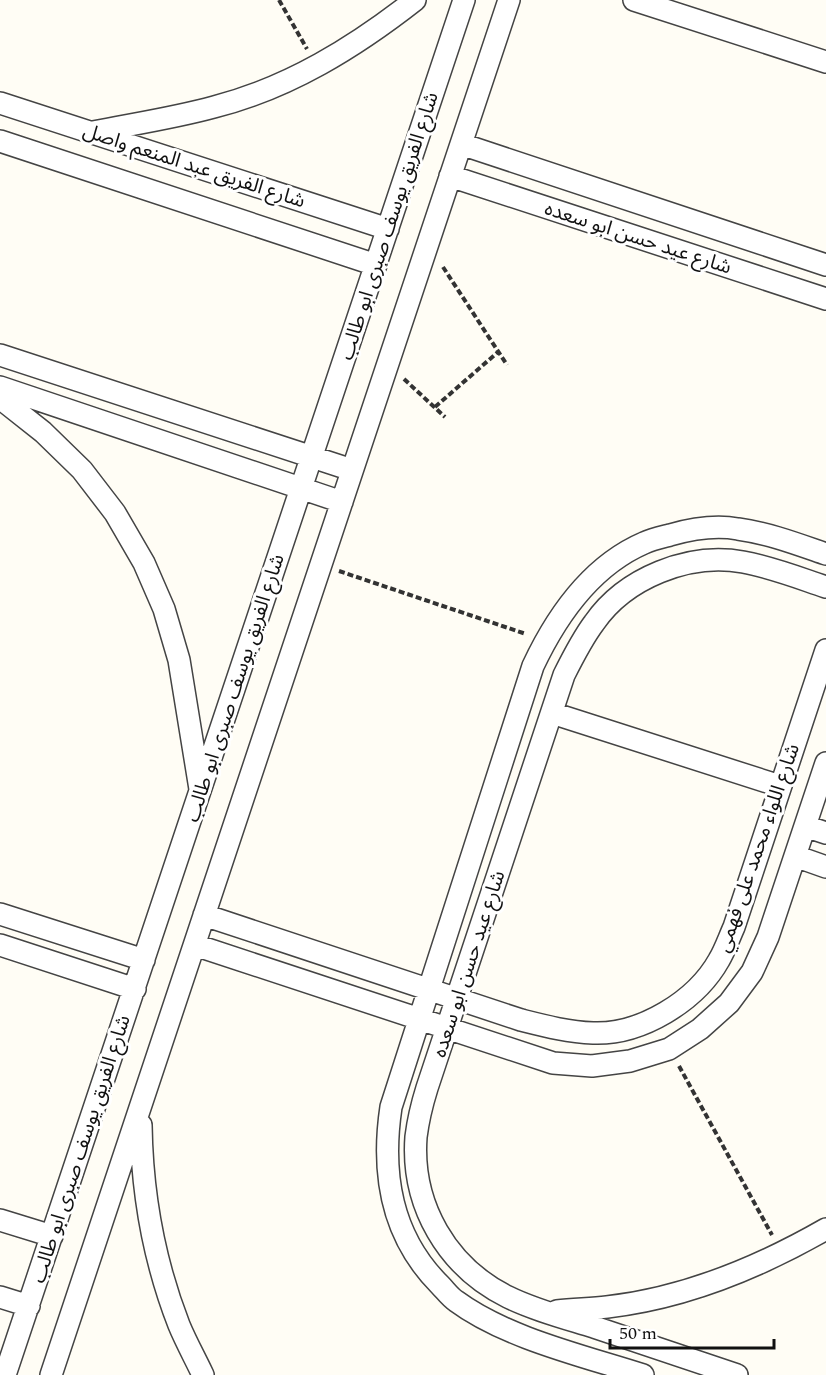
<svg xmlns="http://www.w3.org/2000/svg" width="826" height="1375" font-family="Spectral,'Noto Sans Arabic',serif">
	<style>
		.lines { fill: none; stroke-linecap: round; stroke-linejoin: round }
		.minor-casing { stroke: #444; stroke-width: 24 }
		.path { stroke: #333; stroke-width: 4; stroke-dasharray: 6 3; stroke-linecap: butt }
		.minor { stroke: #fff; stroke-width: 21 }
		.labels { text-anchor: middle; dominant-baseline: central; stroke-width: 6; stroke-linejoin: round; paint-order: stroke }
		.street-label { font-size: 20px; fill: #111; stroke: #fff }
	</style>
	<rect width="100%" height="100%" fill="#fffdf5"/>
	<g class="lines">
		<defs>
			<path id="minor" d="M634 0 826 62
				M0 103 388 229
				M93 132C133 124 174 118 214 107 289 88 355 47 415 0
				M0 141 376 265
				M461 144 826 265
				M450 176 826 299
				M0 355 352 470
				M0 387 342 502
				M0 398 43 432 82 470 115 513 144 563 164 609 179 660 200 789
				M552 713 780 786
				M805 826 826 833
				M795 856 826 867
				M0 914 144 960
				M204 915 521 1020C545 1026 568 1032 593 1033 641 1035 696 1001 719 960 725 950 729 938 734 927L826 650
				M0 945 135 989
				M195 945 553 1063 592 1066 630 1061 669 1049 700 1029 729 1003 752 972 768 937 826 763
				M141 1125C142 1193 154 1261 179 1325 186 1342 195 1358 203 1375
				M0 1220 52 1236
				M0 1297 29 1306
				M557 1311C574 1309 591 1309 607 1307 686 1298 758 1268 826 1229
				M5 1375 464 0
				M51 1375 509 0
				M643 1375C584 1356 506 1338 456 1301 450 1297 445 1290 440 1285 391 1236 381 1174 391 1107L533 666C557 615 591 566 644 543 652 539 662 537 670 535 691 529 716 525 738 529 768 533 797 544 826 554
				M737 1375C689 1359 641 1343 594 1327 565 1318 534 1310 508 1297 447 1267 411 1205 416 1137 418 1121 422 1104 427 1088L564 675C573 657 582 639 594 623 625 578 689 552 743 562 771 567 799 578 826 587"/>
		</defs>
		<!-- minor casing -->
		<use href="#minor" class="minor-casing"/>
		<!-- path -->
		<path class="path" d="M279 0 307 49
			M443 267 507 365
			M404 379 445 417
			M435 407 498 352
			M339 571 526 634
			M679 1066 772 1235"/>
		<!-- minor -->
		<use href="#minor" class="minor"/>
	</g>
	<g class="labels">
		<!-- street labels -->
		<g class="street-label">
			<text transform="translate(194 166) rotate(18)">شارع الفريق عبد المنعم واصل</text>
			<text transform="translate(389 226) rotate(-72)">شارع الفريق يوسف صبرى ابو طالب</text>
			<text transform="translate(638 238) rotate(18)">شارع عيد حسن ابو سعده</text>
			<text transform="translate(235 688) rotate(-72)">شارع الفريق يوسف صبرى ابو طالب</text>
			<text transform="translate(758 848) rotate(-71)">شارع اللواء محمد على فهمي</text>
			<text transform="translate(469 964) rotate(-72)">شارع عيد حسن ابو سعده</text>
			<text transform="translate(81 1149) rotate(-72)">شارع الفريق يوسف صبرى ابو طالب</text>
		</g>
	</g>
	<!-- scale -->
	<path d="M610 1339v9h164v-9" fill="none" stroke="#111111" stroke-width="3"/>
	<text x="619" y="1339" font-size="18" fill="#111111" stroke="#ffffff" stroke-width="4.5" paint-order="stroke">50 m</text>
</svg>
